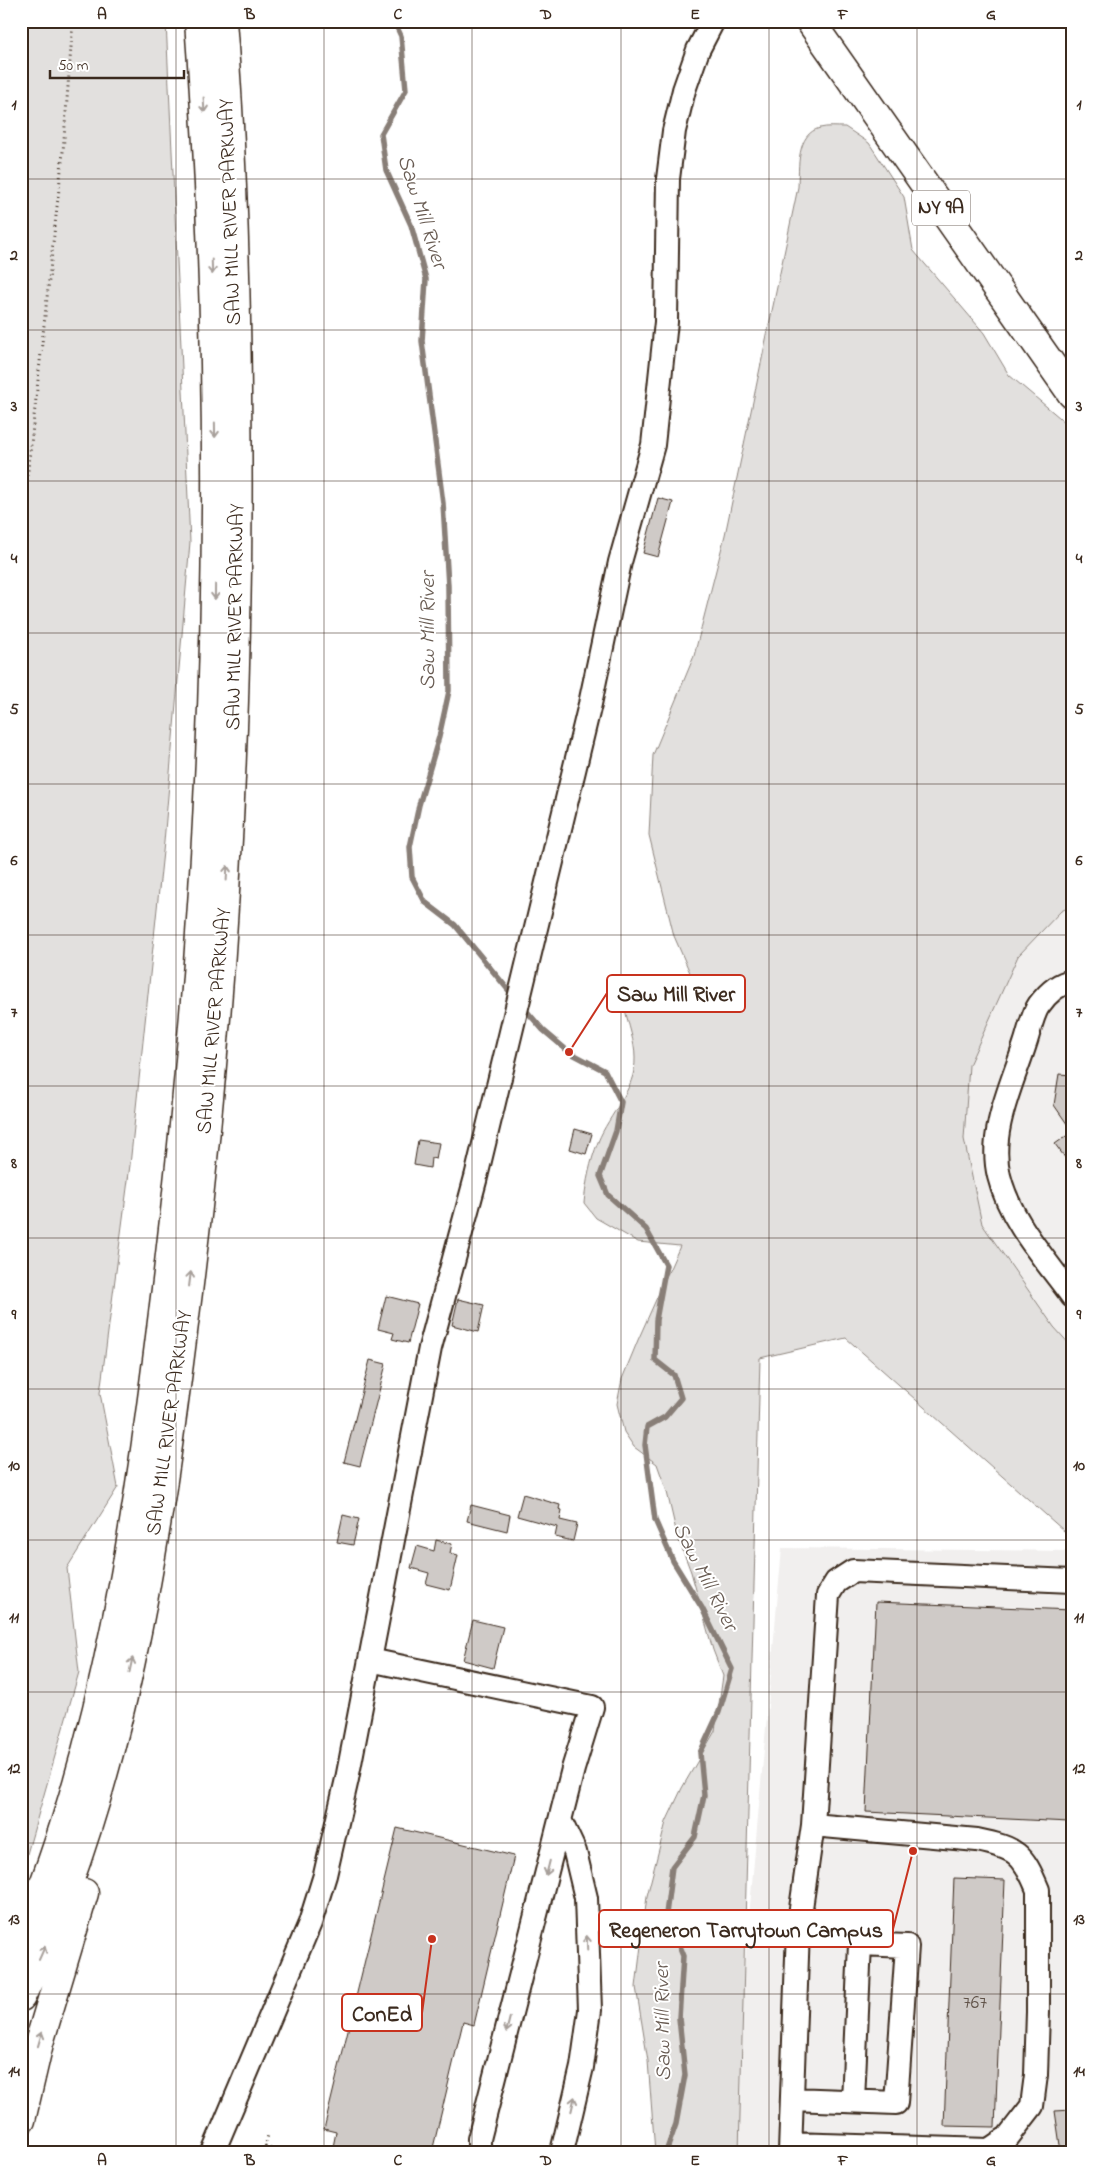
<svg xmlns="http://www.w3.org/2000/svg" width="1093" height="2173" font-family="'Indie Flower',sans-serif">
	<style>
		.built { fill: #f1efee }
		.green { fill: #e2e0de; stroke: #8e857e }
		.lines { fill: none; stroke-linecap: round; stroke-linejoin: round }
		.stream { stroke: #887e77; stroke-width: 5.5 }
		.building { fill: #cfcac7; stroke: #3b2a1e }
		.minor-casing { stroke: #3b2a1e; stroke-width: 26 }
		.major-casing { stroke: #3b2a1e; stroke-width: 31 }
		.highway-casing { stroke: #3b2a1e; stroke-width: 31 }
		.path { stroke: #3b2a1e; stroke-width: 3; stroke-dasharray: 1 4; stroke-linecap: butt }
		.minor { stroke: #fff; stroke-width: 22 }
		.major { stroke: #fff; stroke-width: 28 }
		.highway { stroke: #fff; stroke-width: 28 }
		.oneway { stroke: #a79f9a }
		.grid { fill: none; stroke: #3b2a1e; stroke-width: 1; stroke-opacity: 0.55 }
		.labels { text-anchor: middle; dominant-baseline: central; stroke-width: 4; stroke-linejoin: round; paint-order: stroke }
		.number-label { font-size: 19px; fill: #605248 }
		.shield { fill: #fff; stroke: #766a62; stroke-width: 1 }
		.shield-label { font-size: 20px; font-weight: bold; fill: #3b2a1e }
		.street-label { font-size: 21px; fill: #3b2a1e; stroke: #fff }
		.water-label { font-size: 22px; font-style: italic; fill: #685b52; stroke: #fff }
		.leader { fill: none; stroke: #c8321e; stroke-width: 2 }
		.callout-dot { fill: #c8321e; stroke: #fff; stroke-width: 2 }
		.callout { fill: #fff; stroke: #c8321e; stroke-width: 2 }
		.callout-label { font-size: 22px; text-anchor: middle; font-weight: bold; fill: #3b2a1e }
		.neatline { fill: none; stroke: #3b2a1e; stroke-width: 2 }
		.grid-label { font-size: 16px; text-anchor: middle; font-weight: bold; fill: #3b2a1e }
	</style>
	<rect width="100%" height="100%" fill="#fff"/>
	<filter id="ink" filterUnits="userSpaceOnUse"><feTurbulence type="fractalNoise" baseFrequency=".02" numOctaves="2"/><feDisplacementMap in="SourceGraphic" scale="10" xChannelSelector="R" yChannelSelector="G"/><feConvolveMatrix kernelMatrix="1 2 1 2 8 2 1 2 1" color-interpolation-filters="sRGB"/></filter>
	<g filter="url(#ink)">
		<!-- built -->
		<path class="built" d="M1072 906V1347L1054 1327 982 1224 964 1139 969 1065 1018 956 1061 911Z
			M782 1548 1072 1551V2152H728Z"/>
		<!-- green -->
		<path class="green" d="M21 21H166L190 542 164 842 130 1165 100 1393 118 1487 67 1568 79 1672 21 1875Z
			M845 127 869 143 904 197 913 250 984 333 1009 375 1066 423 1072 431V906L1061 911 1018 956 969 1065 964 1139 982 1224 1054 1327 1072 1347V1538L846 1338 760 1358 739 2152H655L648 2061 636 1987 647 1896 666 1822 682 1788 715 1731 723 1676 713 1650 691 1572 677 1535 667 1492 657 1464 634 1447 624 1432 617 1404 622 1379 638 1340 680 1246 638 1242 596 1218 584 1203C586 1182 590 1162 598 1142 609 1114 636 1090 635 1058 635 1042 628 1024 625 1009L632 998 653 992 676 1002 691 990V975L674 936 649 835 653 755 694 656 725 535 798 187C799 167 796 134 820 128 827 126 837 127 845 127Z"/>
		<g class="lines">
			<!-- stream -->
			<path class="stream" d="M394 21 401 36 406 90 381 134 386 170 411 225 426 279 422 341 443 503 448 586 449 691 439 737 419 805 410 847 412 877 425 902 455 925 514 997
				M524 1008 543 1030 569 1052 605 1071 621 1102 616 1131 600 1176 608 1195 646 1229 666 1265 656 1320 655 1360 674 1375 681 1398 665 1417 647 1427 645 1445 655 1520 673 1561 702 1608 732 1669 719 1712 700 1753 704 1795 695 1837 672 1867 666 1914 683 1956 679 2018 685 2075 676 2124 666 2152"/>
		</g>
		<!-- building -->
		<path class="building" d="M658 498 673 502 658 557 643 553Z
			M1059 1074 1072 1075V1131L1054 1105Z
			M575 1129 592 1134 586 1154 570 1149Z
			M1072 1132V1167L1055 1144Z
			M418 1140 439 1143 436 1159 431 1158 430 1168 414 1165Z
			M386 1296 418 1304 408 1343 392 1339 394 1333 378 1329Z
			M458 1299 484 1305 478 1332 452 1325Z
			M370 1360 386 1364 360 1466 344 1462Z
			M523 1494 560 1505 559 1509 562 1510 560 1520 577 1524 573 1541 555 1537 557 1527 517 1516Z
			M471 1505 510 1515 507 1531 467 1521Z
			M343 1515 359 1519 353 1545 337 1542Z
			M436 1540 452 1544 450 1553 458 1555 450 1590 426 1584 429 1573 411 1568 417 1546 434 1551Z
			M876 1602 1072 1610V1739L1069 1822 866 1812Z
			M473 1620 503 1627 493 1668 463 1660Z
			M397 1828 514 1856 474 2025 463 2022 432 2152H332L336 2132 324 2129Z
			M954 1878 1005 1880 995 2127 944 2126Z
			M1072 2110V2152H1061L1055 2111Z"/>
		<g class="lines">
			<defs>
				<path id="minor" d="M1072 981C1059 983 1047 994 1039 1005 1032 1015 1029 1033 1025 1044 1012 1085 988 1132 999 1176 1010 1221 1045 1259 1072 1296
					M370 1660 592 1707 573 1769 479 2139V2148L481 2152
					M560 1820 575 1852 586 1898 590 2010 582 2067 562 2152
					M792 2099 896 2103 907 1946 860 1944 853 2101
					M791 2144 989 2150 1008 2137 1032 2106 1036 2075 1038 2012V1890C1023 1853 1016 1848 977 1840L813 1825
					M213 2152 310 1923 325 1875 347 1779 430 1348 476 1177 590 704 620 562 653 445 666 322 668 179 674 131 684 90 698 50 713 21
					M790 2152 798 1929 813 1825 828 1595 836 1582 853 1571 1072 1581"/>
				<path id="major" d="M810 21 1072 394"/>
				<path id="highway" d="M21 1942C108 1738 138 1516 165 1297 217 874 231 446 199 21
					M21 1997C123 1784 156 1548 185 1316 224 1010 241 702 237 393 236 269 232 145 222 21
					M21 2120 39 2043 84 1893"/>
			</defs>
			<!-- minor casing -->
			<use href="#minor" class="minor-casing"/>
			<!-- major casing -->
			<use href="#major" class="major-casing"/>
			<!-- highway casing -->
			<use href="#highway" class="highway-casing"/>
			<!-- path -->
			<path class="path" d="M21 535 63 152 73 21
				M265 2147 283 2152
				M264 2152 268 2135"/>
			<!-- minor -->
			<use href="#minor" class="minor"/>
			<!-- major -->
			<use href="#major" class="major"/>
			<!-- highway -->
			<use href="#highway" class="highway"/>
		</g>
		<!-- one-way arrows -->
		<defs><path id="oneway-shaft" d="M-6 0H5M1.5-3L5.5 0L1.5 3" fill="none" stroke-width="1.6" stroke-linecap="round" stroke-linejoin="round" transform="scale(1.25)"/></defs>
		<g class="oneway">
			<use href="#oneway-shaft" transform="translate(204 105) rotate(87)"/>
			<use href="#oneway-shaft" transform="translate(212 267) rotate(88)"/>
			<use href="#oneway-shaft" transform="translate(215 430) rotate(89)"/>
			<use href="#oneway-shaft" transform="translate(215 592) rotate(91)"/>
			<use href="#oneway-shaft" transform="translate(227 873) rotate(-87)"/>
			<use href="#oneway-shaft" transform="translate(190 1279) rotate(-83)"/>
			<use href="#oneway-shaft" transform="translate(131 1665) rotate(-78)"/>
			<use href="#oneway-shaft" transform="translate(548 1868) rotate(104)"/>
			<use href="#oneway-shaft" transform="translate(587 1943) rotate(-92)"/>
			<use href="#oneway-shaft" transform="translate(42 1953) rotate(-66)"/>
			<use href="#oneway-shaft" transform="translate(508 2025) rotate(104)"/>
			<use href="#oneway-shaft" transform="translate(40 2039) rotate(-74)"/>
			<use href="#oneway-shaft" transform="translate(573 2104) rotate(-77)"/>
		</g>
	</g>
	<!-- grid -->
	<path class="grid" d="M176 21V2152M324 21V2152M472 21V2152M621 21V2152M769 21V2152M917 21V2152M21 179H1072M21 330H1072M21 481H1072M21 633H1072M21 784H1072M21 935H1072M21 1086H1072M21 1238H1072M21 1389H1072M21 1540H1072M21 1692H1072M21 1843H1072M21 1994H1072"/>
	<g class="labels">
		<!-- number labels -->
		<g class="number-label">
			<text x="975" y="2003">767</text>
		</g>
		<!-- shield labels -->
		<rect class="shield" x="912" y="190.5" width="58" height="35" rx="4"/>
		<g class="shield-label">
			<text x="941" y="208">NY 9A</text>
		</g>
		<!-- street labels -->
		<g class="street-label">
			<text transform="translate(231 212) rotate(-92)">SAW MILL RIVER PARKWAY</text>
			<text transform="translate(236 617) rotate(-89)">SAW MILL RIVER PARKWAY</text>
			<text transform="translate(215 1021) rotate(-85)">SAW MILL RIVER PARKWAY</text>
			<text transform="translate(170 1423) rotate(-82)">SAW MILL RIVER PARKWAY</text>
		</g>
		<!-- water labels -->
		<g class="water-label">
			<text transform="translate(421 212) rotate(72)">Saw Mill River</text>
			<text transform="translate(429 631) rotate(-90)">Saw Mill River</text>
			<text transform="translate(704 1577) rotate(63)">Saw Mill River</text>
			<text transform="translate(664 2022) rotate(-91)">Saw Mill River</text>
		</g>
	</g>
	<!-- callouts -->
	<path class="leader" d="M569 1052L607 993M913 1851L893 1929M432 1939L422 2013"/>
	<g class="callout-dot">
		<circle cx="569" cy="1052" r="5"/>
		<circle cx="913" cy="1851" r="5"/>
		<circle cx="432" cy="1939" r="5"/>
	</g>
	<g class="callout">
		<rect x="607" y="975" width="138" height="37" rx="5"/>
		<rect x="599" y="1910" width="294" height="37" rx="5"/>
		<rect x="342" y="1994" width="80" height="37" rx="5"/>
	</g>
	<g class="callout-label">
		<text x="676" y="1001">Saw Mill River</text>
		<text x="746" y="1937">Regeneron Tarrytown Campus</text>
		<text x="382" y="2021">ConEd</text>
	</g>
	<!-- margin -->
	<rect width="1093" height="2173" fill="none" stroke="#fff" stroke-width="55"/>
	<!-- scale -->
	<path d="M50 70v8h134v-8" fill="none" stroke="#3b2a1e" stroke-width="2.5"/>
	<text x="58" y="70" font-size="15" fill="#3b2a1e" stroke="#ffffff" stroke-width="4" paint-order="stroke">50 m</text>
	<rect x="28" y="28" width="1038" height="2118" class="neatline"/>
	<g class="grid-label">
		<text x="102" y="19">A</text>
		<text x="250" y="19">B</text>
		<text x="398" y="19">C</text>
		<text x="546" y="19">D</text>
		<text x="695" y="19">E</text>
		<text x="843" y="19">F</text>
		<text x="991" y="19">G</text>
		<text x="14" y="109">1</text>
		<text x="1079" y="109">1</text>
		<text x="14" y="260">2</text>
		<text x="1079" y="260">2</text>
		<text x="14" y="411">3</text>
		<text x="1079" y="411">3</text>
		<text x="14" y="563">4</text>
		<text x="1079" y="563">4</text>
		<text x="14" y="714">5</text>
		<text x="1079" y="714">5</text>
		<text x="14" y="865">6</text>
		<text x="1079" y="865">6</text>
		<text x="14" y="1017">7</text>
		<text x="1079" y="1017">7</text>
		<text x="14" y="1168">8</text>
		<text x="1079" y="1168">8</text>
		<text x="14" y="1319">9</text>
		<text x="1079" y="1319">9</text>
		<text x="14" y="1470">10</text>
		<text x="1079" y="1470">10</text>
		<text x="14" y="1622">11</text>
		<text x="1079" y="1622">11</text>
		<text x="14" y="1773">12</text>
		<text x="1079" y="1773">12</text>
		<text x="14" y="1924">13</text>
		<text x="1079" y="1924">13</text>
		<text x="14" y="2076">14</text>
		<text x="1079" y="2076">14</text>
		<text x="102" y="2165">A</text>
		<text x="250" y="2165">B</text>
		<text x="398" y="2165">C</text>
		<text x="546" y="2165">D</text>
		<text x="695" y="2165">E</text>
		<text x="843" y="2165">F</text>
		<text x="991" y="2165">G</text>
	</g>
</svg>
